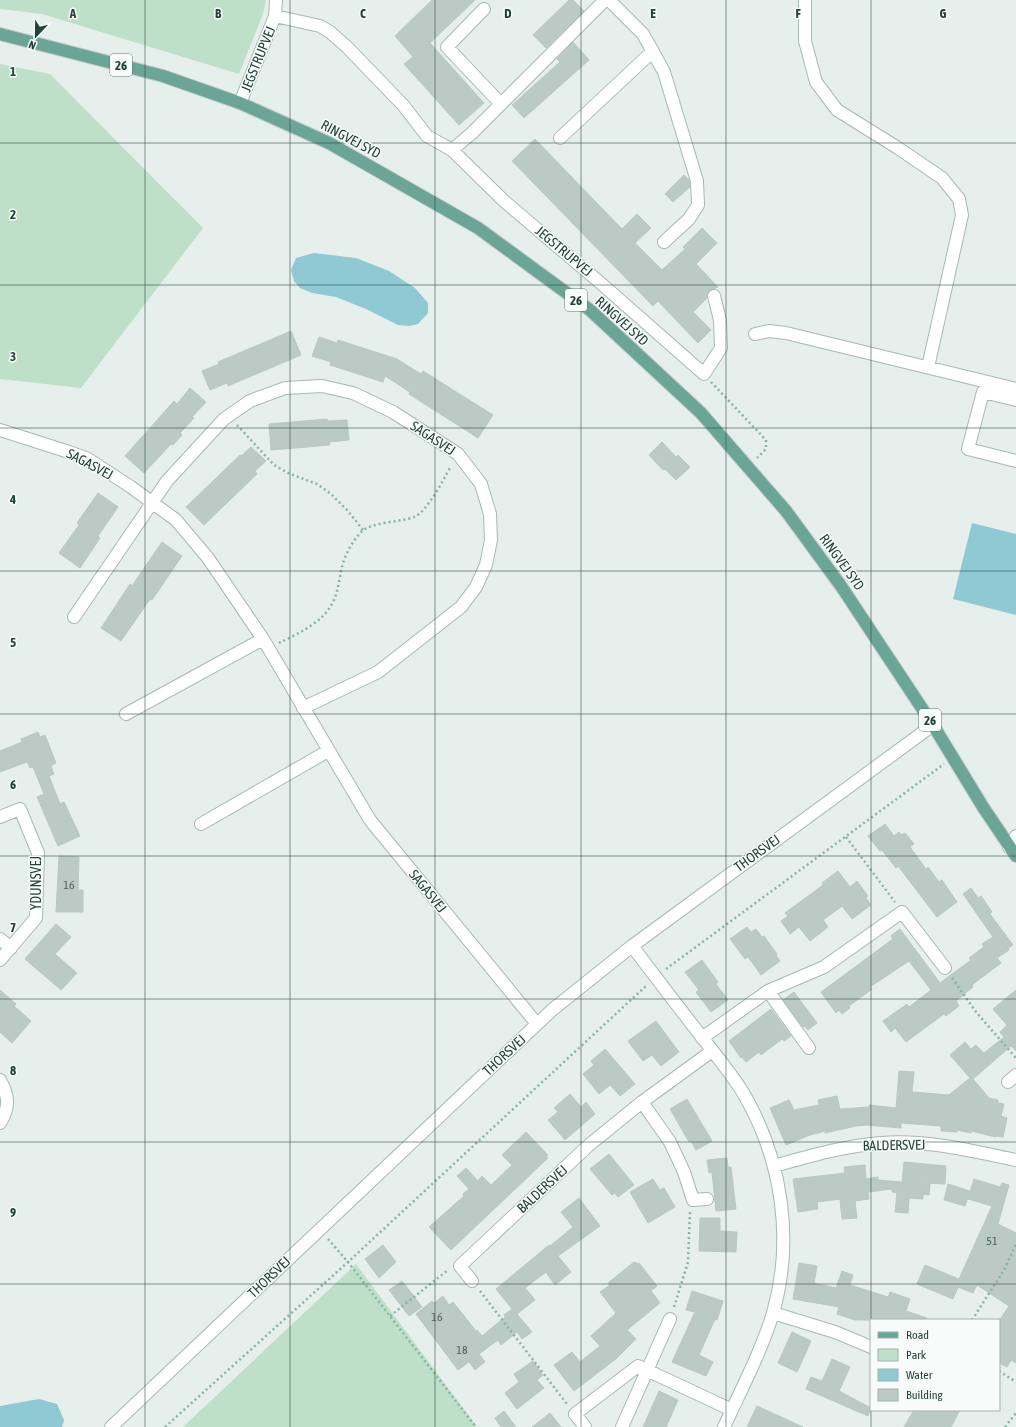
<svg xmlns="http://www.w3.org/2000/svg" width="1016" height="1427" font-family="'Asap Condensed',sans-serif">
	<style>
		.green { fill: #bfe0c8 }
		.water { fill: #8ec9d4 }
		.building { fill: #bbcac4; stroke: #b8c9c2 }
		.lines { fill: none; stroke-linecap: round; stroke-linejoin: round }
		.minor-casing { stroke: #a8b8b2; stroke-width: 14 }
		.major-casing { stroke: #c2cac8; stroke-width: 14 }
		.path { stroke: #86b3a5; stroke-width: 2.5; stroke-dasharray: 2 3; stroke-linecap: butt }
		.minor { stroke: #fff; stroke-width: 12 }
		.major { stroke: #6aa596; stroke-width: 12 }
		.grid { fill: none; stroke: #24423a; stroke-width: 1; stroke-opacity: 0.55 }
		.labels { text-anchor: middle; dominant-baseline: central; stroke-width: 3; stroke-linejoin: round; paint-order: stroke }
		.number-label { font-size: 12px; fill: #4a645c }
		.shield { fill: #f7fbf9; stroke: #637a73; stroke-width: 1 }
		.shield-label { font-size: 13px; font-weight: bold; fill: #24423a }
		.street-label { font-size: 14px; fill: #24423a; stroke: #f7fbf9 }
		.grid-label { font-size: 13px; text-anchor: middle; font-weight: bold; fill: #24423a; stroke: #f7fbf9; stroke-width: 3; stroke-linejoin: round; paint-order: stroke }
	</style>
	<rect width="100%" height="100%" fill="#e6efeb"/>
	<!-- green -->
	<path class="green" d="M0 0H266L263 14 239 74 42 14 0 9Z
		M0 64 50 74 203 228 81 388 0 379Z
		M356 1264 477 1427H183Z"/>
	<!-- water -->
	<path class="water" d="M314 253 356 258 389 271 415 288 428 303V313L418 324 409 326 398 325 366 309 336 297 312 293 300 288 294 281 291 270 296 258Z
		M972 523 1016 534V615L953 599Z
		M39 1399 57 1404 64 1420 62 1427H0V1406Z"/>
	<!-- building -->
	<path class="building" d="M432 0H475L430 43 484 103 459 125 404 64 413 57 395 36Z
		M569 0H573L584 11 546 48 533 35Z
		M573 42 589 60 524 118 512 105 560 62 557 59Z
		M535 139 622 229 637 214 651 228 635 243 662 270 685 249 683 247 702 228 717 243 696 264 718 287 709 291 707 294V298L693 312 711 330 698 343 658 301 653 306 512 161Z
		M684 175 689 180 690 187 673 202 665 194Z
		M291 331 301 355 228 386 227 383 210 390 202 371 219 364 218 362Z
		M319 337 337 343 338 340 397 359 421 374 423 371 493 415 478 438 409 394 410 392 385 376 383 382 330 365 331 362 312 356Z
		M190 388 206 402 192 417 194 418 180 433 182 435 173 445 171 444 144 473 125 456 174 401 177 404Z
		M327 419 328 421 347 420 349 440 329 442 330 445 271 450 269 424Z
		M662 442 676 457 678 455 690 467 676 480 665 469 663 470 649 455Z
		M251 447 266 461 255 471 257 474 204 525 186 507 240 455 241 456Z
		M98 493 118 507 98 536 100 538 80 568 59 553 79 525 77 523Z
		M162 542 182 556 152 600 150 599 121 641 101 628 130 584 132 586Z
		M38 732 40 737 45 735 56 763 51 766 54 774 49 776 60 804 64 802 80 836 58 846 37 797 44 794 33 767 30 768 27 762 0 772V751L22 742 21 739Z
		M885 824 894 836 899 832 901 835 905 833 914 844 910 847 926 869 928 867 939 882 942 880 957 902 937 917 898 866 896 868 882 850 880 851 868 836Z
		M59 856 79 857 78 890H83V912H56Z
		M838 871 850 887 857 881 868 896 866 898 871 905 852 919 842 906 823 920 828 927 810 941 799 927 790 934 781 921 788 916 785 913 823 885 822 883Z
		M971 888 978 898 981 896 992 912 990 914 1013 945 1008 948 1009 950 997 958 1001 963 972 985 973 987 956 1001 959 1006 946 1016 944 1014 906 1042 895 1028 891 1032 883 1021 907 1004 909 1007 931 990 909 961 870 987 872 989 849 1006 850 1008 842 1014 839 1010 836 1013 821 992 893 939 891 936 900 929 940 983 971 960 969 958 984 947 982 944 993 937 963 894Z
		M56 924 71 937 55 954 77 973 61 990 25 959Z
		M747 927 751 932 756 929 762 937 764 936 777 954 776 955 780 961 761 975 748 957 745 959 730 939Z
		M702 960 718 982 716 984 728 1000 711 1012 696 992 699 990 685 972Z
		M0 990 16 1004 14 1006 31 1021 12 1043 0 1032Z
		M1016 990V1051L1011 1046 973 1079 989 1098 998 1100V1103L1004 1104 1001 1116 1007 1118 1003 1137 996 1136V1137L971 1131V1133L957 1130V1132L941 1131V1126L901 1123V1128L866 1125 856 1126 825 1133V1131L810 1135 786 1145 770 1108 789 1100 794 1110 819 1105 818 1100 837 1096 840 1109 869 1107V1105L896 1108 899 1071 914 1072 912 1092 949 1095 970 1078 950 1055 965 1042 971 1049 976 1045 984 1053 1004 1037 1000 1032 1007 1025 993 1009Z
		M794 992 817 1023 808 1030 805 1026 803 1027 783 1000Z
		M771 1009 791 1036 784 1041 782 1039 761 1055 759 1052 746 1062 742 1057 741 1058 729 1041Z
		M656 1021 679 1052 661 1066 652 1055 643 1061 628 1041Z
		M605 1049 635 1084 620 1096 610 1085 599 1094 583 1074 594 1065 591 1061Z
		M570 1094 581 1107 586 1102 595 1114 565 1140 548 1120 558 1112 554 1108Z
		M687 1099 712 1141 696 1150 691 1141 689 1142 670 1109Z
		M526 1132 548 1155 546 1156 548 1158 451 1250 429 1227 464 1196 463 1194 469 1189 457 1176 466 1168 478 1181 482 1176 491 1185 512 1165 502 1155Z
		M609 1154 634 1185 618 1197 615 1193 612 1195 590 1169Z
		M727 1158 728 1167H731L736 1209 716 1211 712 1172 709 1173 707 1160Z
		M904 1162 946 1166 945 1184 924 1183V1184H930L929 1195 923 1194V1199L909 1198 908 1213 895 1212 897 1193 892 1192V1189L868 1192 869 1199 855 1201 857 1218 842 1219 840 1199 817 1202 818 1209 798 1212 793 1179 845 1173 844 1167 865 1165 866 1179 878 1177V1180L902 1182Z
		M653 1179 660 1190 664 1188 675 1207 648 1223 630 1192Z
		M974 1179 1000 1187 1002 1183 1009 1185 998 1224 1016 1233V1363L1011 1360 1007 1367 999 1363V1321L1009 1306 977 1285 973 1293 958 1287 953 1299 917 1284 925 1265 959 1279 992 1206 968 1199Z
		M948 1184 970 1191 965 1206 944 1200Z
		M579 1198 600 1226 558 1256 571 1272 555 1285 546 1272 525 1288 535 1300 517 1314 532 1332 522 1339 517 1332 501 1345 498 1340 479 1354 485 1362 475 1370 469 1362 458 1370 416 1314 432 1301 434 1303 443 1296 449 1305 453 1302 476 1331 477 1330 482 1336 505 1317 504 1315 512 1309 496 1289 549 1245 550 1246 573 1227 561 1212Z
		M700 1218H720V1231L737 1232 736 1252 699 1251Z
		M383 1245 396 1262 379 1278 365 1259Z
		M634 1262 640 1264 657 1286 651 1291 660 1303 627 1330 636 1339 617 1358 574 1391 554 1365 572 1352 580 1362 600 1346 591 1336 616 1313 600 1292 610 1285 608 1283Z
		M799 1263 817 1266 814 1283 836 1288 842 1271 853 1275 850 1285 888 1297 890 1292 910 1299 906 1311 927 1318V1320H855L837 1314 839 1307 793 1299Z
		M402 1281 422 1307 409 1316 389 1290Z
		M692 1291 723 1301 717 1320 715 1319 699 1355 713 1362 706 1376 672 1362 695 1312 686 1310Z
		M792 1332 811 1341 797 1372 778 1363Z
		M832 1359 850 1367 839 1391 871 1408 868 1416 806 1389 811 1377 822 1381Z
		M533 1361 543 1375 537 1380 544 1388 517 1409 505 1393 519 1382 514 1374Z
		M659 1391 678 1400 666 1427H643Z
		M757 1406 803 1427H747Z
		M914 1410H960L951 1427H904Z
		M504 1411 516 1427H501L495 1418Z
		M550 1413 561 1427H532Z"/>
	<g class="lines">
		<defs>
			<path id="minor" d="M605 0 472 133 452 150 504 201 604 286 704 374 721 348 720 320 714 296
				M609 0 643 34 664 72 697 181 698 205 689 219 664 242
				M805 0V41L816 82 837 110 898 148 942 178 959 199 962 215 928 367
				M484 9 447 47 501 104
				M275 16 320 26 330 32 347 47 403 105 427 136 452 150
				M240 103 275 16 276 0
				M560 138 653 51
				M755 334 769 331 786 333 1016 389
				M1016 400 983 392 968 449 1016 461
				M0 430 69 452 88 459 131 487 176 520 208 558 263 639 370 820 537 1024
				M74 617 167 481 224 419 250 401 285 388 322 386 353 393 393 412 458 454 481 484 490 514 491 540 486 565 476 587 461 607 378 672 303 708
				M126 714 263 639
				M0 817 20 809 38 853 36 918 0 960
				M201 824 328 751
				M1009 847 1016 836
				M0 939 11 948
				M632 946C655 976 678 1007 702 1037 716 1056 733 1075 745 1096 782 1161 794 1240 773 1313 761 1352 741 1390 724 1427
				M768 991 809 1048
				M702 1038 768 991 824 967 902 912 945 968
				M0 1080C9 1096 10 1107 0 1123
				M1008 1082 1016 1075
				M642 1102 670 1142 684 1172 693 1200 707 1199
				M774 1166C809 1156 844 1146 881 1143 926 1139 972 1151 1016 1160
				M472 1281 460 1266 589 1145 642 1102 712 1051
				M773 1313 835 1332 871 1347
				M111 1427 552 1010 632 946 933 725
				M585 1427 575 1414 638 1366 732 1410
				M622 1427 670 1319"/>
			<path id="major" d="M0 34 163 76 240 103 329 143 478 228 590 310 701 413 786 511 841 586 933 725 983 807 1016 856"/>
		</defs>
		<!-- minor casing -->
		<use href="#minor" class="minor-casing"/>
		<!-- major casing -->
		<use href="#major" class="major-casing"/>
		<!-- path -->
		<path class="path" d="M711 382 766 440V449L757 458
			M237 425 274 465 288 473 317 484 331 494 348 511 363 530
			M279 643C297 634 322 623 332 604 339 591 339 577 343 563 347 551 353 541 361 532 371 522 402 522 414 517 428 511 443 480 451 466
			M846 837 895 902
			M666 969 944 764
			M952 978 976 1012 1016 1058
			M328 1239 348 1262 476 1427
			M480 1291 567 1404
			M674 1307 688 1262 690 1212
			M390 1316 448 1270
			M972 1320 1004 1270 1016 1244
			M999 1371 1016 1382
			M165 1427 348 1262 647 985
			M1005 1427 1016 1413"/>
		<!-- minor -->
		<use href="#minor" class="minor"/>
		<!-- major -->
		<use href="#major" class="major"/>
	</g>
	<!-- grid -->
	<path class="grid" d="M145 0V1427M290 0V1427M435 0V1427M581 0V1427M726 0V1427M871 0V1427M0 143H1016M0 285H1016M0 428H1016M0 571H1016M0 714H1016M0 856H1016M0 999H1016M0 1142H1016M0 1284H1016"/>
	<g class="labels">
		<!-- number labels -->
		<g class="number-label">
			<text x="69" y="885">16</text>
			<text x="992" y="1241">51</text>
			<text x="437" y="1317">16</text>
			<text x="462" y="1350">18</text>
		</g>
		<!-- shield labels -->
		<g class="shield">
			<rect x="110" y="54" width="22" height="22" rx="3"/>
			<rect x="565" y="289" width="22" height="22" rx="3"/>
			<rect x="919" y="709" width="22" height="22" rx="3"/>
		</g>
		<g class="shield-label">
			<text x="121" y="65">26</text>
			<text x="576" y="300">26</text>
			<text x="930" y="720">26</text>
		</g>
		<!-- street labels -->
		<g class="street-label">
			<text transform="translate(258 59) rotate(-68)">JEGSTRUPVEJ</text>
			<text transform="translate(351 139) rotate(28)">RINGVEJ SYD</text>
			<text transform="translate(564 251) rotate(40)">JEGSTRUPVEJ</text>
			<text transform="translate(622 321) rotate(42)">RINGVEJ SYD</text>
			<text transform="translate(433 438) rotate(33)">SAGASVEJ</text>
			<text transform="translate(90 464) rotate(28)">SAGASVEJ</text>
			<text transform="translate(842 562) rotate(54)">RINGVEJ SYD</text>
			<text transform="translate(757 853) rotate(-36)">THORSVEJ</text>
			<text transform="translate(36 883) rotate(-90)">YDUNSVEJ</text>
			<text transform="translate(428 891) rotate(51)">SAGASVEJ</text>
			<text transform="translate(504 1055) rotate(-43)">THORSVEJ</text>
			<text transform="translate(894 1145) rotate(-1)">BALDERSVEJ</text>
			<text transform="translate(542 1189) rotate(-43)">BALDERSVEJ</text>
			<text transform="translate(269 1277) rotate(-44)">THORSVEJ</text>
		</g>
	</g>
	<g class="grid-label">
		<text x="73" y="18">A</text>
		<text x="218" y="18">B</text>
		<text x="363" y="18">C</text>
		<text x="508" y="18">D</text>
		<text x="653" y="18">E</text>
		<text x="798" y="18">F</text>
		<text x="943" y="18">G</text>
		<text x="13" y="76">1</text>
		<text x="13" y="219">2</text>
		<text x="13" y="361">3</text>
		<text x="13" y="504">4</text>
		<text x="13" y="647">5</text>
		<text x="13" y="789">6</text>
		<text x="13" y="932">7</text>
		<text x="13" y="1075">8</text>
		<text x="13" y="1217">9</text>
	</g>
	<!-- legend -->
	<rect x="870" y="1319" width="130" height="92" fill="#f7fbf9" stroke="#a3b1ad"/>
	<rect x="878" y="1332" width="20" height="6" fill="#6aa596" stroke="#a3b1ad"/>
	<text x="906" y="1339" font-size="12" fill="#24423a">Road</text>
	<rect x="878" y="1349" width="20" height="12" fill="#bfe0c8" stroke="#a3b1ad"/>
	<text x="906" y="1359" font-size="12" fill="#24423a">Park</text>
	<rect x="878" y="1369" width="20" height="12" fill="#8ec9d4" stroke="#a3b1ad"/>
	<text x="906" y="1379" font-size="12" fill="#24423a">Water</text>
	<rect x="878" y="1389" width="20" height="12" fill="#bbcac4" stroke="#a3b1ad"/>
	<text x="906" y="1399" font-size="12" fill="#24423a">Building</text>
	<!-- north arrow -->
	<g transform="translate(36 36) rotate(202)" stroke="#f7fbf9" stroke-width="3" paint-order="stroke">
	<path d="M0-3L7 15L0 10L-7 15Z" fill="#24423a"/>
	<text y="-6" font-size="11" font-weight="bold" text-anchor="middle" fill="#24423a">N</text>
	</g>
</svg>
